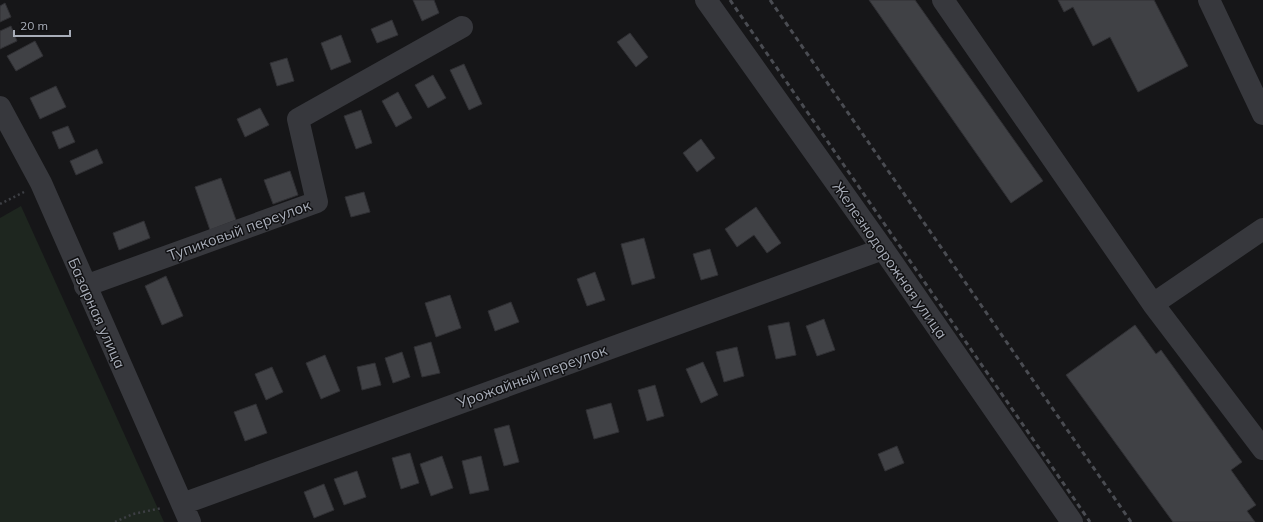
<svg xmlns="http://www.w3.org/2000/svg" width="1263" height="522" font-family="Mulish,sans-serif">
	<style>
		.green { fill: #1e261f }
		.building { fill: #404145; stroke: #303034 }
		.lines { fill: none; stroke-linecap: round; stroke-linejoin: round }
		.path { stroke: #3d3f44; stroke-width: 2.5; stroke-dasharray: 2 3; stroke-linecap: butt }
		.minor { stroke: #37383d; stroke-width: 22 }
		.rail { stroke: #4a4c52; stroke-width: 3; stroke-dasharray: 5 4; stroke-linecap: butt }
		.labels { text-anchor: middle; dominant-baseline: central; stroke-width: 3; stroke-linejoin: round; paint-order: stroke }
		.street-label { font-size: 15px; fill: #a8adb8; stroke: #111113 }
	</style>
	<rect width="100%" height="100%" fill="#161618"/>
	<!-- green -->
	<path class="green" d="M21 206 164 522H0V218Z"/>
	<!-- building -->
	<path class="building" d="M413 0H434L439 13 422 21Z
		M869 0H915L1043 181 1011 203Z
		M1058 0H1154L1188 66 1138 92 1110 37 1093 46 1073 7 1064 12Z
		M5 3 11 17 0 22V6Z
		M392 20 398 35 377 43 371 29Z
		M11 26 17 41 0 49V31Z
		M630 33 648 57 636 67 617 42Z
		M341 35 351 62 331 70 321 43Z
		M35 41 43 56 16 71 7 56Z
		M287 58 294 81 277 86 270 63Z
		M464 64 482 104 469 110 450 70Z
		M433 75 446 98 428 108 415 85Z
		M56 86 66 107 40 119 30 98Z
		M398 92 412 118 396 127 382 101Z
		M260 108 269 125 245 137 237 119Z
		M361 110 372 143 356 149 344 116Z
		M68 126 75 142 59 149 52 132Z
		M701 139 715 158 697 172 683 153Z
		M97 149 103 163 76 175 70 161Z
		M290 171 298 195 273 204 264 180Z
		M221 178 236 220 210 230 195 187Z
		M364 192 370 212 351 217 345 197Z
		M756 207 781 243 767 253 754 235 737 247 725 229Z
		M144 221 150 238 119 250 113 233Z
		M644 238 655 278 632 285 621 244Z
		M710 249 718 275 701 280 693 254Z
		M595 272 605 300 587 306 577 279Z
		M166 276 183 316 162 325 145 286Z
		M450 295 461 328 436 337 425 303Z
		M511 302 519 322 495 331 488 311Z
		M824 319 835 350 817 356 806 326Z
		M789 322 796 355 776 359 768 326Z
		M1135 325 1156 354 1161 350 1242 462 1231 470 1256 505 1247 511 1255 522H1173L1066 375Z
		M431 342 440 373 422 377 414 347Z
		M737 347 744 376 724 382 716 352Z
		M402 352 410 377 393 383 385 358Z
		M325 355 340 391 321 399 306 363Z
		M703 362 718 395 701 403 686 369Z
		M375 363 381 385 362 390 357 367Z
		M272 367 283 392 266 400 255 374Z
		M655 385 664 416 647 421 638 390Z
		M611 403 619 432 594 439 586 410Z
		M256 404 267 433 245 441 234 412Z
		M509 425 519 462 504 466 494 429Z
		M897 446 904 463 885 471 878 454Z
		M410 453 419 483 401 489 392 458Z
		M442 456 453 488 431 496 420 464Z
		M481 456 489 490 470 494 462 461Z
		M357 471 366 497 344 505 334 479Z
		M324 484 334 510 314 518 304 492Z"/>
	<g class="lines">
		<!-- path -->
		<path class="path" d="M0 204 24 192
			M115 522 133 514 162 508"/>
		<!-- minor -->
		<path class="minor" d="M706 0 883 249 1072 522
			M943 0 1153 304 1263 449
			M1209 0 1263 114
			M0 107 41 183 190 522
			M85 286 317 202 298 119 462 27
			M1153 304 1263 229
			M182 504 883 249"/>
		<!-- rail -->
		<path class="rail" d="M730 0 1090 522
			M770 0 1131 522"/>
	</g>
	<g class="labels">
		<!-- street labels -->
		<g class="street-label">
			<text transform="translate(239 230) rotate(-20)">Тупиковый переулок</text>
			<text transform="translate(890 260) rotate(55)">Железнодорожная улица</text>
			<text transform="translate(97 313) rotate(66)">Базарная улица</text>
			<text transform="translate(532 376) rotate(-20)">Урожайный переулок</text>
		</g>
	</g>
	<!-- scale -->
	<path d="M14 30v6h56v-6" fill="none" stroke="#a8adb8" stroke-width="2"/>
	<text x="20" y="30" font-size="12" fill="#a8adb8" stroke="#111113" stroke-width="3" paint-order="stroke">20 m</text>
</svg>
